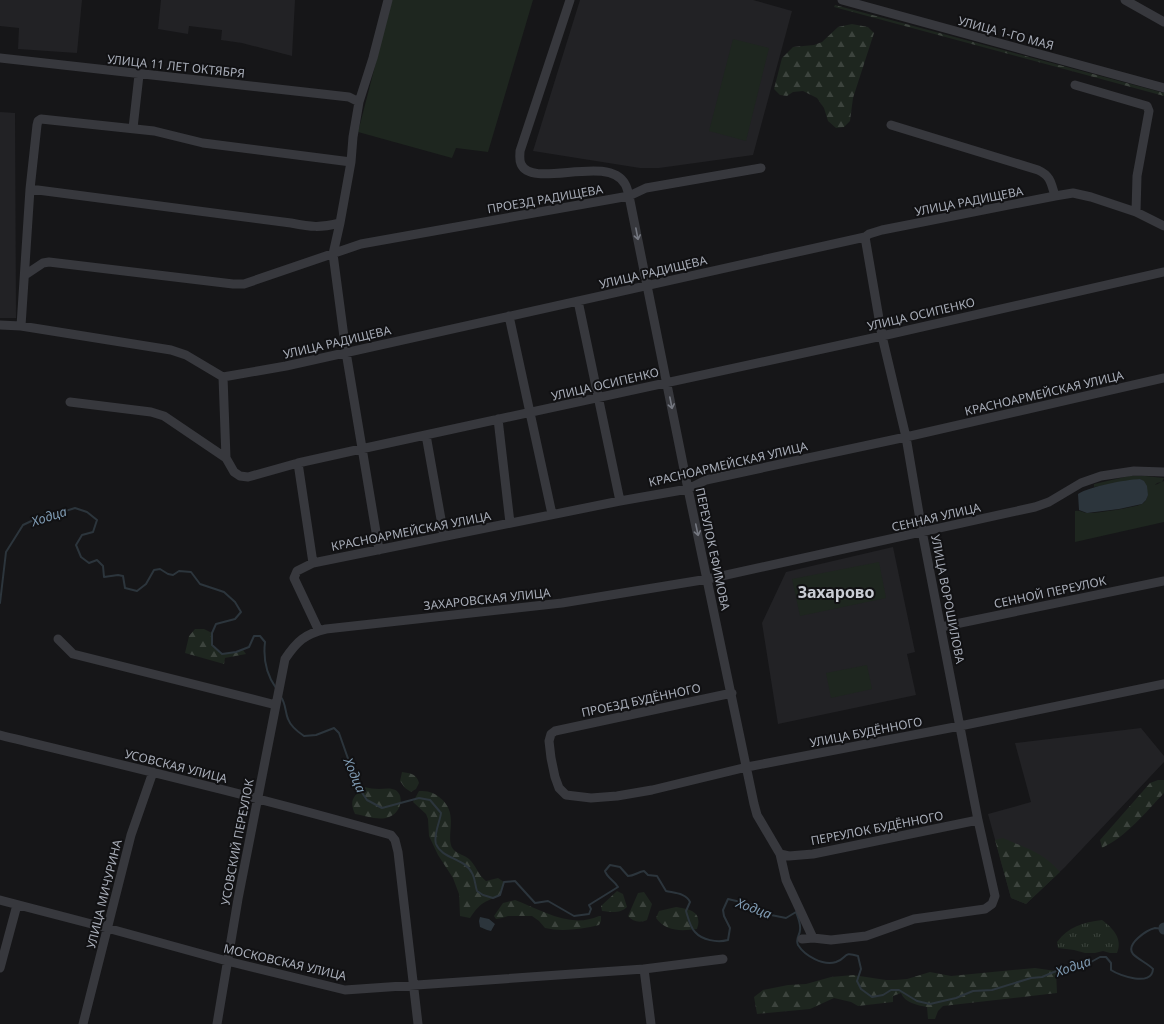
<svg xmlns="http://www.w3.org/2000/svg" width="1164" height="1024" font-family="'Noto Sans',sans-serif">
	<style>
		.built { fill: #222225 }
		.grass { fill: url(#grass-tufts) }
		.forest { fill: url(#forest-firs) }
		.park { fill: #1e261f }
		.water { fill: #2c353c }
		.lines { fill: none; stroke-linecap: round; stroke-linejoin: round }
		.stream { stroke: #2c353c; stroke-width: 2 }
		.river { stroke: #2c353c; stroke-width: 11 }
		.minor { stroke: #37383d; stroke-width: 9 }
		.oneway { stroke: #757881 }
		.labels { text-anchor: middle; dominant-baseline: central; stroke-width: 4; stroke-linejoin: round; paint-order: stroke }
		.street-label { font-size: 12px; fill: #a8adb8; stroke: #111113 }
		.water-label { font-size: 13px; font-style: italic; fill: #7f9bb3; stroke: #111113 }
		.district-label { font-size: 16px; font-weight: bold; fill: #c9ccd4; stroke: #111113 }
	</style>
	<defs>
		<pattern id="grass-tufts" width="24" height="20" patternUnits="userSpaceOnUse"><rect width="24" height="20" fill="#1e261f"/><path d="M3 7l-1-3M5 7V3M7 7l1-3M15 17l-1-3M17 17v-4M19 17l1-3" fill="none" stroke="#3c433d"/></pattern>
		<pattern id="forest-firs" width="22" height="20" patternUnits="userSpaceOnUse"><rect width="22" height="20" fill="#1e261f"/><path d="M5 1l3.5 6h-7zM16 11l3.5 6h-7z" fill="#3c433d"/></pattern>
	</defs>
	<rect width="100%" height="100%" fill="#161618"/>
	<!-- built -->
	<path class="built" d="M0 0H82L77 53 18 49 19 28 0 26Z
		M161 0H295L292 56 242 43 221 40 222 30 189 26 188 34 158 29Z
		M580 0H753L792 11 753 155 659 168H640L533 151Z
		M0 112 15 113 16 318H0Z
		M893 547 915 652 907 654 916 695 778 724 762 623 786 572Z
		M1141 728 1164 756V762L1065 867 1026 904 1011 898 988 814 1031 802 1015 743Z"/>
	<!-- grass -->
	<path class="grass" d="M1102 920C1113 928 1123 939 1117 953H1110L1103 951 1095 953H1085L1074 950 1058 948 1057 942C1068 927 1083 922 1102 920Z"/>
	<!-- forest -->
	<path class="forest" d="M835 5 1164 93V96L834 7Z
		M852 24 868 27 874 33 853 98 850 121 844 127 836 128 828 121 824 108 817 98 803 91 793 92 787 96 780 95 774 89 782 58 793 47 814 45 822 42 838 27Z
		M195 629H204L212 633V645L222 654 236 652 243 650 246 654 225 658 224 664 185 653 189 636Z
		M402 772C410 773 417 774 419 783L416 789 411 792 405 788 400 781Z
		M1158 780H1164V793C1145 813 1127 836 1102 848L1100 840 1150 783Z
		M364 787C369 788 374 789 379 789 383 789 388 788 392 789 405 791 403 812 389 817 379 821 366 816 355 814 349 800 353 797 364 787Z
		M419 791C428 791 433 792 439 797 461 813 444 837 453 849 457 854 465 855 469 859 476 865 478 875 486 881L498 878 504 882 500 895C483 903 481 902 470 918L460 916 459 894 453 878 438 855 429 836 428 819 426 814 413 802Z
		M1003 838C1025 848 1043 852 1060 872L1026 904 1011 898 995 840Z
		M617 891 623 894 627 907C620 914 611 912 602 911L601 906Z
		M644 892 652 904 647 920C640 923 633 922 628 916L638 893Z
		M515 900C542 910 570 929 599 916H601V921L599 925C582 929 562 932 545 928L539 921 532 916H508L502 918 496 919 494 916 503 903Z
		M676 907C689 909 703 911 697 929 682 931 666 932 656 918L659 911Z
		M1035 968 1056 971 1057 993 943 1006 938 1011 935 1019H928L927 1007C917 1005 905 1003 901 993L893 996V1002L858 1006 851 1002 834 998 810 1009 757 1014 754 997 763 990 788 985 806 984 831 977 853 975 886 980H895L907 979 930 972 951 976Z"/>
	<!-- park -->
	<path class="park" d="M392 0H533L488 152 456 148 452 158 358 132Z
		M733 39 769 48 746 141 709 131Z
		M1129 476H1145L1164 478 1162 482 1157 483 1155 485 1164 481V522L1075 542V511C1080 510 1083 513 1087 513 1092 514 1138 507 1142 504 1147 501 1148 496 1147 491 1146 485 1145 482 1140 479L1094 487V484Z
		M879 562 886 598 800 616 792 579Z
		M867 665 872 689 831 698 826 673Z"/>
	<!-- water -->
	<path class="water" d="M1140 479 1144 481 1147 486 1148 495 1146 500 1142 504 1119 509 1087 513 1079 510 1078 494C1091 486 1124 480 1140 479Z
		M480 917 489 919 495 924 491 931 487 930 480 927 479 921Z"/>
	<g class="lines">
		<!-- stream -->
		<path class="stream" d="M0 603 6 552 23 525 44 515 56 514 75 508 87 512 97 520 93 532 82 535 76 545 81 557 89 563 97 560 103 566 104 577 118 575 123 576 125 588 137 591 146 584 154 570 160 569 168 574 173 575 179 571 191 572 200 584 224 592 235 602 241 612 235 619 216 624 212 633V645L222 654 236 652 249 647 254 636H260L265 642C263 659 266 674 276 688
			M281 697C286 704 285 712 288 719 291 727 298 732 304 736L316 735 334 728 339 733 358 787 367 800 382 808 419 798 430 800 441 813C440 822 433 835 436 844 442 859 465 858 472 873 475 878 475 885 477 891L483 895 493 898 500 895 504 882 515 881 535 903 548 901 574 916 589 914 591 909 589 905 618 887C614 880 607 878 605 871L610 865 620 867 628 876C634 876 638 872 644 871L648 875 657 876 666 891C674 893 686 893 690 902L686 911C688 917 690 927 695 932 702 940 717 943 728 940L730 928 724 916 723 910 728 899 757 906 771 915 786 918 796 912C798 917 801 924 800 930 800 935 795 939 798 945 805 956 823 966 836 962 848 958 842 951 858 956L861 969 857 981 861 989 872 997 883 995 891 990H899L917 1001 930 1004 956 998 973 991 992 990 1031 978 1042 977 1061 969 1075 964 1091 962 1100 957H1106L1111 963V970C1120 976 1152 987 1153 969 1147 963 1139 960 1133 954 1125 944 1147 930 1155 928 1158 928 1161 929 1164 929"/>
		<!-- river -->
		<path class="river" d="M1164 928V929"/>
		<!-- minor -->
		<path class="minor" d="M570 0 520 151C520 155 519 160 521 164 532 190 608 153 625 184 627 187 628 192 629 196L688 489 754 804 757 815 780 854 786 880 813 938
			M842 0 1164 88
			M1125 0 1164 22
			M0 58 349 97 359 102
			M1075 85 1147 106 1149 111 1137 176 1136 212
			M891 125 1038 170C1051 176 1051 183 1055 196
			M133 128 139 75
			M30 189 291 223C312 227 319 228 340 223
			M25 275 43 263 49 262 233 284H244L361 244 629 196 646 188 761 168
			M578 301 620 501
			M509 316 552 514
			M0 325 21 326 171 350 186 355 223 377
			M21 326 30 189 37 125 38 121 41 119 154 131 203 143 351 162
			M223 377 286 366 865 237 869 234 882 230 1055 196 1073 193 1091 197 1136 212 1164 226
			M223 377 226 458
			M70 402 151 412 164 416 226 458 234 472 240 476 248 477 298 463 361 449 882 336 1164 272
			M498 419 510 523
			M426 435 444 536
			M298 463 313 563
			M379 550 346 352 333 254 340 223 351 162 353 137 359 102 373 58 388 0
			M941 627 1164 581
			M319 631 294 578 297 571 313 563 620 501 688 489 706 480 906 437 1164 378
			M58 639 73 654 276 705
			M732 693 555 731 551 734 549 741 551 758 555 777 559 788 566 795 591 798 617 796 652 790 747 767 960 726 1164 684
			M0 735C131 767 262 798 391 835L395 840 398 852 418 1024
			M780 854 789 856 813 854 978 820
			M0 900 107 928 227 961 345 990 644 969 723 959
			M802 939 813 938 831 940 866 936 914 919 985 909 992 904 995 896 978 820 922 531 906 437 882 336 865 237
			M0 968 17 905
			M644 969 651 1024
			M83 1024 131 835 153 772
			M217 1024 238 899 285 659C297 641 305 634 326 629L562 603 708 579 1035 507 1049 502 1081 483 1101 476 1134 471 1164 472"/>
	</g>
	<!-- one-way arrows -->
	<defs><path id="oneway-shaft" d="M-6 0H5M1.5-3L5.5 0L1.5 3" fill="none" stroke-width="1.6" stroke-linecap="round" stroke-linejoin="round"/></defs>
	<g class="oneway">
		<use href="#oneway-shaft" transform="translate(637 234) rotate(79)"/>
		<use href="#oneway-shaft" transform="translate(671 403) rotate(79)"/>
		<use href="#oneway-shaft" transform="translate(697 530) rotate(78)"/>
	</g>
	<g class="labels">
		<!-- street labels -->
		<g class="street-label">
			<text transform="translate(1006 33) rotate(15)">УЛИЦА 1-ГО МАЯ</text>
			<text transform="translate(176 66) rotate(6)">УЛИЦА 11 ЛЕТ ОКТЯБРЯ</text>
			<text transform="translate(545 199) rotate(-10)">ПРОЕЗД РАДИЩЕВА</text>
			<text transform="translate(969 201) rotate(-11)">УЛИЦА РАДИЩЕВА</text>
			<text transform="translate(653 272) rotate(-13)">УЛИЦА РАДИЩЕВА</text>
			<text transform="translate(921 314) rotate(-13)">УЛИЦА ОСИПЕНКО</text>
			<text transform="translate(337 342) rotate(-13)">УЛИЦА РАДИЩЕВА</text>
			<text transform="translate(605 384) rotate(-13)">УЛИЦА ОСИПЕНКО</text>
			<text transform="translate(1044 393) rotate(-13)">КРАСНОАРМЕЙСКАЯ УЛИЦА</text>
			<text transform="translate(728 464) rotate(-13)">КРАСНОАРМЕЙСКАЯ УЛИЦА</text>
			<text transform="translate(936 517) rotate(-13)">СЕННАЯ УЛИЦА</text>
			<text transform="translate(411 531) rotate(-11)">КРАСНОАРМЕЙСКАЯ УЛИЦА</text>
			<text transform="translate(713 549) rotate(78)">ПЕРЕУЛОК ЕФИМОВА</text>
			<text transform="translate(1050 592) rotate(-12)">СЕННОЙ ПЕРЕУЛОК</text>
			<text transform="translate(487 599) rotate(-6)">ЗАХАРОВСКАЯ УЛИЦА</text>
			<text transform="translate(948 599) rotate(79)">УЛИЦА ВОРОШИЛОВА</text>
			<text transform="translate(641 700) rotate(-12)">ПРОЕЗД БУДЁННОГО</text>
			<text transform="translate(866 732) rotate(-11)">УЛИЦА БУДЁННОГО</text>
			<text transform="translate(176 766) rotate(14)">УСОВСКАЯ УЛИЦА</text>
			<text transform="translate(877 828) rotate(-11)">ПЕРЕУЛОК БУДЁННОГО</text>
			<text transform="translate(237 842) rotate(-79)">УСОВСКИЙ ПЕРЕУЛОК</text>
			<text transform="translate(104 894) rotate(-76)">УЛИЦА МИЧУРИНА</text>
			<text transform="translate(285 962) rotate(13)">МОСКОВСКАЯ УЛИЦА</text>
		</g>
		<!-- water labels -->
		<g class="water-label">
			<text transform="translate(49 516) rotate(-18)">Ходца</text>
			<text transform="translate(355 775) rotate(67)">Ходца</text>
			<text transform="translate(754 908) rotate(20)">Ходца</text>
			<text transform="translate(1073 966) rotate(-19)">Ходца</text>
		</g>
		<!-- district labels -->
		<g class="district-label">
			<text x="836" y="592">Захарово</text>
		</g>
	</g>
</svg>
